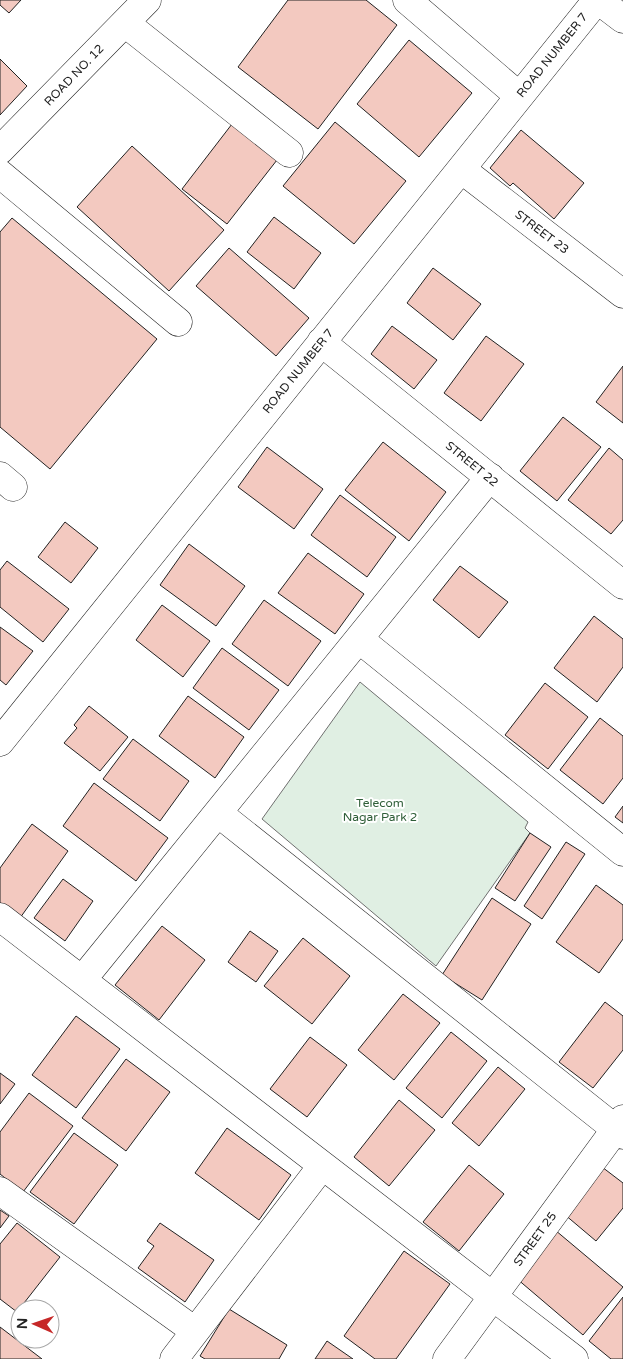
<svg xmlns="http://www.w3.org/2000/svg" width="623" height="1359" font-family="'Varela Round',sans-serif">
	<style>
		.green { fill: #e0efe3; stroke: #6f6f6f }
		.building { fill: #f3c9c0; stroke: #222 }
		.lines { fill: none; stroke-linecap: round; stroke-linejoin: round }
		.minor-casing { stroke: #222; stroke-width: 29 }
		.minor { stroke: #fff; stroke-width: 28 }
		.labels { text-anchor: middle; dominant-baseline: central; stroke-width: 4; stroke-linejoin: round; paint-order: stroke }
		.street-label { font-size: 12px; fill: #222; stroke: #fff }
		.park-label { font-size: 12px; fill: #2f5e38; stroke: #fff }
	</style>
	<rect width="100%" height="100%" fill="#fff"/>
	<!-- green -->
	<path class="green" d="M360 682 528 822 525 828 530 833 436 966 262 819Z"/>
	<!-- building -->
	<path class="building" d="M0 0H21L9 13 0 5Z
		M288 0H366L397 25 318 129 238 67Z
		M409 40 472 93 419 157 357 104Z
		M0 59 27 86 0 115Z
		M335 122 406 181 354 244 283 186Z
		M232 124 277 160 227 224 182 189Z
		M521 130 584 183 554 219 513 183 510 186 490 168Z
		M132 146 224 230 169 291 77 207Z
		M274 217 321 253 294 289 247 252Z
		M12 218 157 339 50 469 0 427V232Z
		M229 248 309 318 276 356 196 286Z
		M433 268 481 304 453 340 407 303Z
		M392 326 437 360 414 389 371 354Z
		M486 336 524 364 481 421 444 393Z
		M623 366V423L596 402Z
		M563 417 601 447 557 501 520 471Z
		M383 442 446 492 409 541 345 490Z
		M267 447 323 489 294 529 238 487Z
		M609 448 623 460V520L611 534 568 500Z
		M340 495 396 537 367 577 311 535Z
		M65 522 98 548 71 583 38 557Z
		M189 544 245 586 216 626 160 585Z
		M308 553 364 594 335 634 278 593Z
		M7 561 69 609 43 642 0 607V570Z
		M460 566 508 602 479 638 433 600Z
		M264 600 321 641 288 686 232 644Z
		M162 605 210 641 183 677 136 640Z
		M594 616 623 639V667L597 702 554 668Z
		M0 627 33 651 6 685 0 680Z
		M222 648 279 690 249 730 193 688Z
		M545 683 588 717 548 769 505 735Z
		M188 696 244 737 215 778 159 736Z
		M89 706 128 737 100 771 64 743 77 728 74 725Z
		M600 718 623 736V778L603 804 560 770Z
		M133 739 189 781 160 821 103 779Z
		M94 783 168 838 136 881 63 826Z
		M623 806V823L615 817Z
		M32 824 68 851 20 918 0 903V868Z
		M530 833 551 847 515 901 495 888Z
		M566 842 585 854 542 919 524 906Z
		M63 879 93 901 65 941 34 918Z
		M596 885 623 905V939L599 973 556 942Z
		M492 898 531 924 482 1000 442 975Z
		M162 926 205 960 159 1020 115 985Z
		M250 931 278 951 256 982 228 962Z
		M303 938 350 976 312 1024 264 986Z
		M403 994 440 1023 394 1080 358 1050Z
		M605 1002 623 1016V1050L593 1088 559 1062Z
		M76 1016 120 1049 76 1108 32 1075Z
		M451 1032 487 1061 442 1118 406 1088Z
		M310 1037 347 1065 307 1117 270 1089Z
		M126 1059 170 1092 126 1151 82 1118Z
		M498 1067 525 1089 479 1146 452 1123Z
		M0 1073 15 1084 0 1104Z
		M29 1093 73 1126 23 1192 0 1174V1132Z
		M399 1100 435 1130 389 1186 354 1157Z
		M227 1128 291 1175 259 1220 195 1173Z
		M74 1133 118 1165 74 1224 30 1192Z
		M469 1165 504 1194 459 1251 423 1222Z
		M602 1167 623 1183V1208L596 1241 564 1214Z
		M0 1210 9 1216 0 1228Z
		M17 1223 60 1257 17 1312 0 1299V1244Z
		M160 1223 214 1260 185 1302 138 1268 154 1246 147 1241Z
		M555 1230 623 1287 583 1335 516 1278Z
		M404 1251 450 1284 396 1359H375L344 1336Z
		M623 1297V1359H611L589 1341Z
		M229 1309 287 1345 279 1359H205L200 1356Z
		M0 1327 42 1359H0Z
		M327 1341 353 1359H315Z"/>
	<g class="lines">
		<defs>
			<path id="minor" d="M407 0 519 96
				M598 0 623 19
				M125 23 289 153
				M0 150 147 0
				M461 169 623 294
				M0 174 178 322
				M321 342 623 585
				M0 476 13 487
				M359 639 623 852
				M0 742 597 0
				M218 813 623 1135
				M0 917 574 1359
				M82 980 490 477
				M0 1191 195 1331
				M174 1359 322 1166
				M447 1359 623 1119"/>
		</defs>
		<!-- minor casing -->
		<use href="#minor" class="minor-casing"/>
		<!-- minor -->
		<use href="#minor" class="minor"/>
	</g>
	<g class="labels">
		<!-- street labels -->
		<g class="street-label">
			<text transform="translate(552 55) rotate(-51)">ROAD NUMBER 7</text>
			<text transform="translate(74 75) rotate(-46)">ROAD NO. 12</text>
			<text transform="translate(542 232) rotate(37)">STREET 23</text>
			<text transform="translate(298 371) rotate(-51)">ROAD NUMBER 7</text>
			<text transform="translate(472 464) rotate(39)">STREET 22</text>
			<text transform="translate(535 1239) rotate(-54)">STREET 25</text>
		</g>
		<!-- park labels -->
		<g class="park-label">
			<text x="380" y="803">Telecom<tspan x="380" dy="14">Nagar Park 2</tspan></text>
		</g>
	</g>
	<!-- north arrow -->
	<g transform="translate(35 1324) rotate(272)"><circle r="24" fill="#ffffff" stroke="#a7a7a7"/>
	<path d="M0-4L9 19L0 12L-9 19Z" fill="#c62828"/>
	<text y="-8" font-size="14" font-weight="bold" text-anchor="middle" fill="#222222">N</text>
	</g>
</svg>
